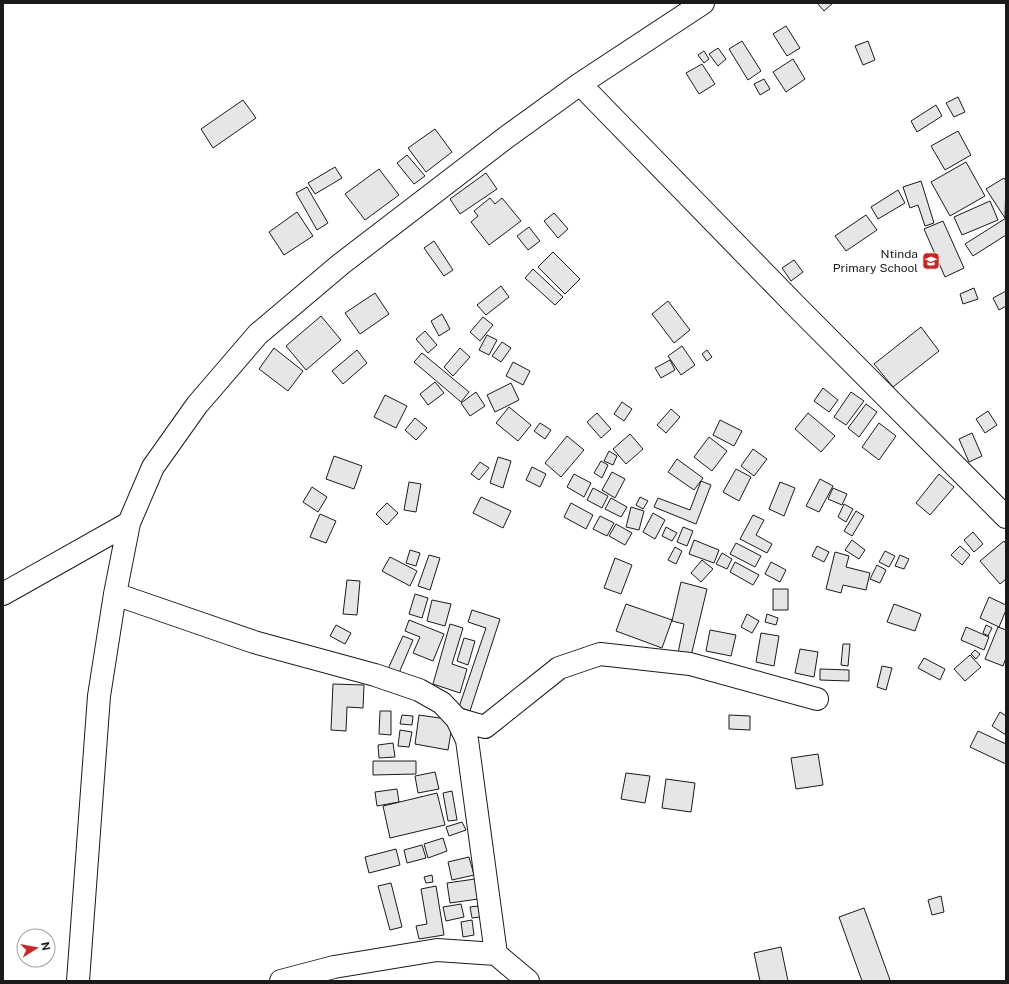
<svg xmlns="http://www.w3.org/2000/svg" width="1009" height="984" font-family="'Public Sans',sans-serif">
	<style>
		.building { fill: #e6e6e6; stroke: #1a1a1a }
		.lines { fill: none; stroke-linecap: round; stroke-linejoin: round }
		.minor-casing { stroke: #1a1a1a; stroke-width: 24 }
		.minor { stroke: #fff; stroke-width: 22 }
		.labels { text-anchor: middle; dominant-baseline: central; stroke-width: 3; stroke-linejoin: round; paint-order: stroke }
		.poi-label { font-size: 12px; fill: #1a1a1a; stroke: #fff; text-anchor: end }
	</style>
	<rect width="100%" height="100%" fill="#fff"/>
	<!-- building -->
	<path class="building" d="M817 3H833L824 11Z
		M786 26 800 48 787 56 773 34Z
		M742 41 761 71 748 80 729 49Z
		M868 41 875 60 863 65 855 46Z
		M718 48 726 59 718 66 709 54Z
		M704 51 709 59 704 63 698 55Z
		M793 59 805 79 786 92 773 72Z
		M702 64 715 84 699 94 686 73Z
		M764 79 770 89 760 95 754 84Z
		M958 97 965 112 954 117 946 103Z
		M243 100 256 118 213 148 201 129Z
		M936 105 942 116 917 132 911 121Z
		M435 129 452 152 426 172 408 148Z
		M958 131 971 155 945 170 931 146Z
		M407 155 425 176 414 184 397 163Z
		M966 162 985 196 950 216 931 182Z
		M335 167 342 178 315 194 308 183Z
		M379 169 399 195 365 220 345 194Z
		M486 173 497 189 460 214 450 199Z
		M1004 178 1006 181 1005 218 986 189Z
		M921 181 934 223 925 226 918 205 910 208 903 187Z
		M307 187 328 223 317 230 296 193Z
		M898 190 905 203 878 219 871 207Z
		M490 198 495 204 502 198 521 221 489 245 471 222 478 216 474 211Z
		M990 201 998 220 962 235 954 217Z
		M297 212 313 236 284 255 269 232Z
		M554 213 568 229 558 238 544 221Z
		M866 215 877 230 846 251 835 236Z
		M1006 218V235L973 256 965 244Z
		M943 221 964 268 945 277 924 229Z
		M529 227 540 241 528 250 517 236Z
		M434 241 453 270 444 276 424 248Z
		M553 252 580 279 565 294 538 267Z
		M794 260 803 272 791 281 782 268Z
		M533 269 563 297 555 305 525 278Z
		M501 286 509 297 486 315 477 305Z
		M974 288 978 299 963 304 960 294Z
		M1006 291V306L999 310 993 298Z
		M375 293 389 314 360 334 345 313Z
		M668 301 690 330 674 343 652 314Z
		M442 314 450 329 439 336 431 321Z
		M321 316 341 340 306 370 286 346Z
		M483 317 493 325 480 341 470 332Z
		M921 327 939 351 893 387 874 364Z
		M425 331 437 345 428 353 416 339Z
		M487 335 497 340 489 355 479 350Z
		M502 342 511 348 501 362 492 356Z
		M682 346 695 365 681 375 668 356Z
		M274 348 303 371 288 391 259 369Z
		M460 348 470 357 453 376 444 367Z
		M357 350 367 363 343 384 332 371Z
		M707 350 712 357 707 361 702 354Z
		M422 353 469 392 461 402 414 362Z
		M670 360 675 370 661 378 655 368Z
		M513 362 530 371 523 385 506 376Z
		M435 382 444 393 428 405 420 394Z
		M511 383 519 400 495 412 487 395Z
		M823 388 838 400 829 412 814 401Z
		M476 392 485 406 470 416 461 403Z
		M851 392 864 401 846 425 834 417Z
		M385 395 407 406 396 428 374 417Z
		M622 402 632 409 624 421 614 414Z
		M866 404 877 412 859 437 848 428Z
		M509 407 531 425 518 441 496 423Z
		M671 409 680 417 666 433 657 425Z
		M988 411 997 425 985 433 976 419Z
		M597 413 611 429 601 438 587 422Z
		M808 413 835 436 821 452 795 429Z
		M415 418 427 428 416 440 405 430Z
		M720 420 742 431 734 446 713 435Z
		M540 423 551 430 545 439 534 431Z
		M879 423 896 436 879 460 862 447Z
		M972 433 982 456 969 462 959 439Z
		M630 434 643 449 626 464 613 449Z
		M567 436 584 450 561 477 545 463Z
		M709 437 727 451 712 471 694 457Z
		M753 449 767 459 754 476 741 466Z
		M609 451 617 456 613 465 604 461Z
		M334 456 362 466 354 489 326 479Z
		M498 457 511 461 503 488 490 483Z
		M677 459 703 478 694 490 668 472Z
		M601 461 608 465 602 478 594 473Z
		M480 462 489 468 479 480 471 474Z
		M532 467 546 474 540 487 526 480Z
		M736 469 751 477 739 501 723 492Z
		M612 472 625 479 615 498 602 490Z
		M574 474 591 483 584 497 567 487Z
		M939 474 954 487 930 515 916 503Z
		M820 479 833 486 819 512 806 506Z
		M701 481 711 485 696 524 654 507 658 498 690 510Z
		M409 482 421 484 416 512 404 510Z
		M780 482 795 488 784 516 769 509Z
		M312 487 327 497 318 512 303 502Z
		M593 488 608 496 602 508 587 500Z
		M833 488 847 494 842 505 828 499Z
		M481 497 511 511 503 528 473 513Z
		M640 497 648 501 643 509 636 505Z
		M611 498 627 507 621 517 605 509Z
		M387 503 398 513 387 525 376 514Z
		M571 503 593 515 586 529 564 517Z
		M844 504 853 509 846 522 838 517Z
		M631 507 644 511 639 530 626 527Z
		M856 511 864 516 852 536 844 531Z
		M653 513 665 520 655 539 643 532Z
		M320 514 336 521 326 543 310 537Z
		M753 515 764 520 756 535 772 544 767 553 740 539Z
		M600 516 614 523 607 536 593 529Z
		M616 524 632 533 625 545 609 536Z
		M666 527 677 533 672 541 662 536Z
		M683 527 693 531 687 546 677 542Z
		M973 532 983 544 974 552 964 540Z
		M694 540 719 550 714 563 689 554Z
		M852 540 865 550 859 559 845 550Z
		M1004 541 1006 544V579L1000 584 980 561Z
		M736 543 761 556 755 567 730 554Z
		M817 546 829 552 824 562 812 556Z
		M960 546 970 555 962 565 951 555Z
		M675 547 682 551 676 564 668 560Z
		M410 550 420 553 416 566 406 563Z
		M885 551 895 556 889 567 879 562Z
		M835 552 849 556 846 567 870 573 866 590 843 585 841 593 826 589Z
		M722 553 732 559 727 569 716 564Z
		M429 555 440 558 430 590 418 586Z
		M900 555 909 559 904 569 895 566Z
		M390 557 417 571 410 586 382 571Z
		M615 558 632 565 621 594 604 588Z
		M702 560 713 569 701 582 691 573Z
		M735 562 759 575 753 585 730 572Z
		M771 562 786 570 780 582 765 574Z
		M877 565 886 570 880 583 870 579Z
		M347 580 360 581 357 615 343 614Z
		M681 582 707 589 691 656 678 653 684 624 672 621Z
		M773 589H788V610H773Z
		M415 594 428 598 422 618 409 614Z
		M989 597 1006 605V610L999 627 980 618Z
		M432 600 451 604 445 626 427 621Z
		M626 604 672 620 662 648 616 631Z
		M894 604 921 614 915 631 887 622Z
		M472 610 500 619 470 711 459 707 486 628 468 622Z
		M747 614 759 621 752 633 741 627Z
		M767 614 778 618 776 625 765 622Z
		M409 620 444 634 433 661 413 653 420 637 405 631Z
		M450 624 463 628 452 664 467 669 460 693 433 684Z
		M336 625 351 633 345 644 330 636Z
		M986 625 992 628 988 636 983 633Z
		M966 627 989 637 984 650 961 640Z
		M998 627 1006 630V658L1003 666 985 659Z
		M710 630 736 635 731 656 706 651Z
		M761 633 779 636 774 666 756 662Z
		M403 636 413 640 399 673 388 669Z
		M464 638 475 641 468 665 457 661Z
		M843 644H850L848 666 841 665Z
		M800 649 818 652 814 677 795 673Z
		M975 650 980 654 976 659 971 654Z
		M970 655 981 667 965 681 954 669Z
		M924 658 945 669 940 680 918 668Z
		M882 666 892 668 886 690 877 687Z
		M820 669 849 670V681L820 680Z
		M333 684 364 685 363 708 347 707 346 731 331 730Z
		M380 711H391V735L379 734Z
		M1000 712 1006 716V735L992 726Z
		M402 715 413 716 412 725 400 724Z
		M419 715 453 720 448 750 415 744Z
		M729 715 750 716V730L729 729Z
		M400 730 412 732 409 747 398 746Z
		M978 731 1006 744V764L970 747Z
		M393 743 395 757 379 758 378 745Z
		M818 754 823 785 796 789 791 758Z
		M373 761H416V774L373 775Z
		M435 772 439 789 418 793 415 776Z
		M626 773 650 776 645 803 621 799Z
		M666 779 695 783 691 812 662 808Z
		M397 789 399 802 377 806 375 792Z
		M452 791 457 820 448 821 443 793Z
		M437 793 445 825 390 838 383 806Z
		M462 822 466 830 449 836 446 827Z
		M443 838 447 851 428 858 424 844Z
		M422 845 426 858 407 863 404 850Z
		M396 849 400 865 369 873 365 857Z
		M469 857 474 875 452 880 448 862Z
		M432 875 433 882 426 883 424 877Z
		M475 879 478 899 450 903 447 883Z
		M391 883 402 927 390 930 378 886Z
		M436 886 444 935 419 939 416 926 427 924 421 889Z
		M941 896 944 912 932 915 928 900Z
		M461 904 464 917 446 921 443 907Z
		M478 906 480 917 472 918 470 907Z
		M864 908 890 980 888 981H862L839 917Z
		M472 920 474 935 463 937 461 922Z
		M781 947 788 981H760L754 953Z"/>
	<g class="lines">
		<defs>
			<path id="minor" d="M580 84 796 306 1006 517
				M3 594 129 523
				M115 594 254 642 375 675 419 690 442 703 457 719 467 740 496 954
				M457 719 485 727 559 668 600 654 690 664 817 699
				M78 981 99 696 115 594 129 523 153 467 197 405 258 334 341 264 508 136 580 84 703 3
				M281 981 334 967 437 950 496 954 528 981"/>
		</defs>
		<!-- minor casing -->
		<use href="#minor" class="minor-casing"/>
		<!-- minor -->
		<use href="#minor" class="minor"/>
	</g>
	<!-- icons -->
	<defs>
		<symbol id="school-square" viewBox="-11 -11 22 22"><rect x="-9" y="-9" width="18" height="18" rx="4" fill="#c62828" stroke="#fff"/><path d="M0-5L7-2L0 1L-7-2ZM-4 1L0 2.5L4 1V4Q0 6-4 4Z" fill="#fff"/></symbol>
	</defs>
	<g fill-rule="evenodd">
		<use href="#school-square" x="921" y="251" width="20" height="20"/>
	</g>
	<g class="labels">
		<!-- poi labels -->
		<g class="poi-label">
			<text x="918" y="254">Ntinda<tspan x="918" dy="14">Primary School</tspan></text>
		</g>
	</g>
	<!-- border -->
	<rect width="1009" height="984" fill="none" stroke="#1a1a1a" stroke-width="8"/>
	<!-- north arrow -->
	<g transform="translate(36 948) rotate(79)"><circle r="19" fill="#ffffff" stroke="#a3a3a3"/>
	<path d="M0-3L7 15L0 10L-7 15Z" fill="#c62828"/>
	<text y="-6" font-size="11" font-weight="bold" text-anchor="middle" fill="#1a1a1a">N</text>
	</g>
</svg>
